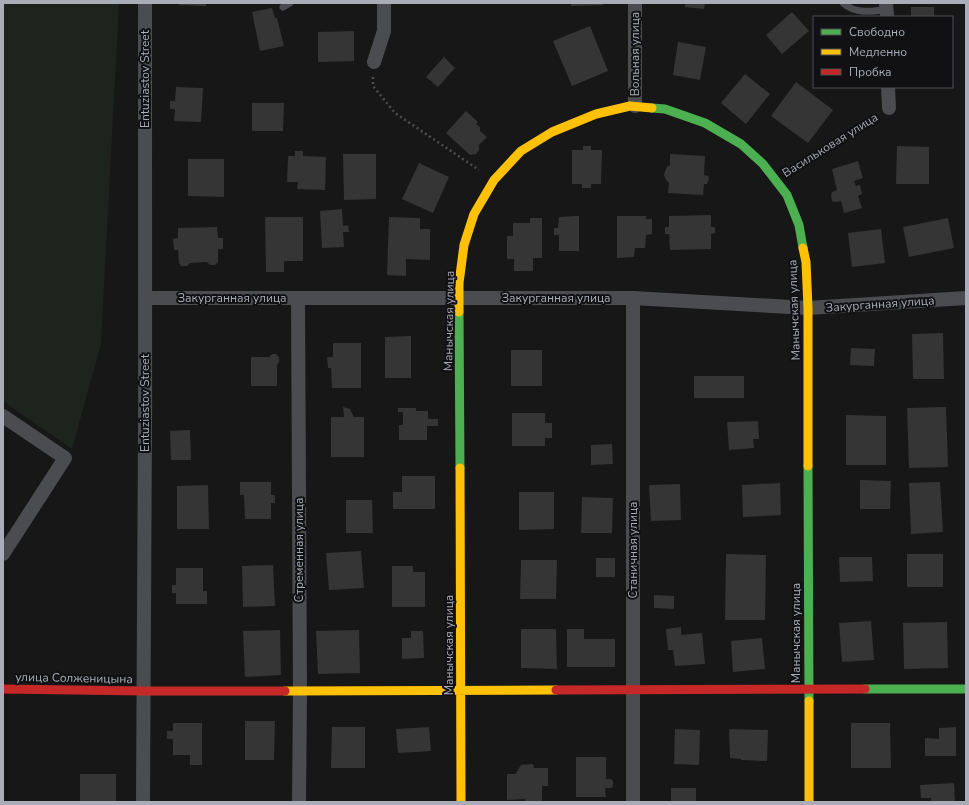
<svg xmlns="http://www.w3.org/2000/svg" width="969" height="805" font-family="'Nunito Sans',sans-serif">
	<style>
		.green { fill: #1d241e }
		.building { fill: #353536 }
		.lines { fill: none; stroke-linecap: round; stroke-linejoin: round }
		.path { stroke: #4d4e52; stroke-width: 2.5; stroke-dasharray: 2 3; stroke-linecap: butt }
		.lane { stroke: #4b4c50; stroke-width: 7 }
		.street { stroke: #4b4c50; stroke-width: 14 }
		.fast { stroke: #4caf50; stroke-width: 9 }
		.slow { stroke: #ffc107; stroke-width: 9 }
		.jam { stroke: #c62828; stroke-width: 9 }
		.labels { text-anchor: middle; dominant-baseline: central; stroke-width: 4; stroke-linejoin: round; paint-order: stroke }
		.street-label { font-size: 12px; fill: #a8adb8; stroke: #111113 }
	</style>
	<rect width="100%" height="100%" fill="#171717"/>
	<!-- green -->
	<path class="green" d="M3 3H119L101 344 72 449 3 401Z"/>
	<!-- building -->
	<path class="building" d="M179 3H206V6L179 5Z
		M571 3H603V5L571 6Z
		M685 3H705L704 9 685 7Z
		M911 7H934V17H911Z
		M272 8 275 18H277L284 46 260 51 252 12Z
		M792 12 809 31 782 54 766 35Z
		M590 26 608 71 572 86 553 41Z
		M354 31V61L318 62V32Z
		M678 42 706 47 700 80 673 75Z
		M444 57 455 68 438 87 426 77Z
		M745 74 770 94 746 124 721 103Z
		M796 82 833 110 808 143 771 116Z
		M176 87 203 88 201 122 174 121 175 109H170V101H175Z
		M252 103H284L283 131H252Z
		M466 111 478 122 476 124 480 127V131L487 137 479 145V150L476 154 470 155 446 133Z
		M583 146H591V150H602L601 184H591V188H582V184H572V150H583Z
		M897 146 929 147V184H896Z
		M295 151H303V156L326 157 325 190 297 189 298 182H287L288 156H295Z
		M343 154H376V199L344 200Z
		M670 154 705 156 704 175 708 176 709 179 707 184H704L703 195 668 193 669 183 666 180 664 175 665 171 667 167 670 165Z
		M188 159H224V197L188 196Z
		M858 161 863 178 854 181 856 186 860 185 862 194 858 196 862 208 844 213 841 201 836 202 832 201 831 195 832 192 837 190 832 169Z
		M419 163 449 177 433 213 402 199Z
		M342 209 343 226 348 225 349 232H343L344 247 322 248 320 211Z
		M711 215V227H715V233L711 234V249L670 250 669 234H665V227H669V216Z
		M579 216V251H559V235H554V228H558L559 217Z
		M617 216H646V219H652V234L646 235 645 248H635L634 257 617 258Z
		M265 217H303V261H284V272H266Z
		M389 217 420 218V229H430V260L406 259V276L387 275Z
		M530 218H542V258H533V271H514V259H507V236H513V223H530Z
		M948 218 954 248 909 257 903 227Z
		M217 227 218 238H223V249H218V262L215 265H210L207 262 190 263 187 266H181L179 263 178 250H174L173 239 178 238V228Z
		M881 229 885 263 852 267 848 233Z
		M943 333 944 379H913L912 334Z
		M411 336V378H385V337Z
		M333 343H361V388H332L331 368H328L327 357H333Z
		M851 348 875 349 874 366 850 365Z
		M511 350H542V386H511Z
		M272 354H276L279 357V362L277 365V386H251V357H269Z
		M694 376H744V398H694Z
		M343 407 350 409 354 417H364V457H331V417H344Z
		M946 407 948 467 909 468 907 408Z
		M398 408H416V411H428V419H438V426H427V440H399V425H403V412H398Z
		M512 413H545V423H552V438H545V446H512Z
		M846 415 886 416V465H846Z
		M758 421 759 439H753L754 448 729 450 727 422Z
		M190 430 191 460H171L170 431Z
		M612 444 613 464 591 465V445Z
		M402 476H435V509H393V492H402Z
		M860 480 891 481 890 509H860Z
		M240 482H271V495H275V503H271V519H245L244 495H240Z
		M940 482 943 532 911 534 909 483Z
		M780 483 781 515 743 517 742 485Z
		M680 484 681 520 651 521 649 485Z
		M208 485 209 529H177V486Z
		M519 492H554V529L519 530Z
		M582 497 613 498 612 533H581Z
		M346 500H372L373 533H346Z
		M361 551 364 588 329 590 326 553Z
		M726 554 766 555 765 620H725Z
		M907 554H943V587H907Z
		M839 557H872L873 581 840 582Z
		M596 558H615V577H596Z
		M521 560H557L556 599H520Z
		M273 565 275 606 243 607 242 566Z
		M392 566H413V572H425V607H392Z
		M176 568H203V591H207V604H176V593H172V585H176Z
		M654 595 674 596V609L654 608Z
		M871 621 874 660 842 662 839 623Z
		M947 622 948 668 904 669 903 623Z
		M681 627V635L702 633 705 664 675 666 673 650H668L666 629Z
		M521 629H556L557 669 521 668Z
		M567 629H584V639H615V667H567Z
		M280 630 281 675 245 677 243 631Z
		M359 630 360 673 318 674 316 631Z
		M411 631H423L424 658 402 659V638H411Z
		M762 638 765 669 733 672 731 641Z
		M245 721H275L274 760H245Z
		M173 723H202V765H190V755H173V739H167V731H173Z
		M851 723H890L891 768H851Z
		M332 727H365V768H331Z
		M429 727 431 751 398 753 396 729Z
		M956 727V756H925V738L939 739V728Z
		M675 729 700 730 699 765 674 764Z
		M729 729 768 730 767 761 741 760V759L730 758Z
		M576 757H606V779H611L613 781V786L611 788H605L606 797H576Z
		M533 764 534 768H548V786H542V802H525V799L507 800V774H516V773L521 765Z
		M80 774H116V802H80Z
		M954 783 955 802H931V798H921L920 785Z
		M671 788H696V802H671Z"/>
	<g class="lines">
		<!-- path -->
		<path class="path" d="M373 77V86L395 113 479 170
			M790 170 876 116"/>
		<!-- lane -->
		<path class="lane" d="M843 3C855 14 872 12 887 9
			M283 7 290 3"/>
		<!-- street -->
		<path class="street" d="M886 3 887 17
			M374 62 384 31V3
			M888 87 889 108
			M635 106V3
			M145 298H633L808 308 966 298
			M298 298 300 691 299 802
			M633 298V802
			M3 416 65 458 3 554
			M143 802C146 536 145 269 145 3"/>
		<!-- fast -->
		<path class="fast" d="M652 108 665 109 705 123 741 144 763 164 787 195 799 225 803 248
			M459 312 460 468
			M808 466 809 701
			M865 689H966"/>
		<!-- slow -->
		<path class="slow" d="M803 248 806 262 808 308V466
			M459 312V283L464 245 474 214 494 180 521 151 552 132 596 114 630 106 652 108
			M460 468 461 802
			M285 691 556 690
			M809 701V802"/>
		<!-- jam -->
		<path class="jam" d="M3 689 144 691H285
			M556 690 865 689"/>
	</g>
	<g class="labels">
		<!-- street labels -->
		<g class="street-label">
			<text transform="translate(635 54) rotate(-90)">Вольная улица</text>
			<text transform="translate(145 79) rotate(-90)">Entuziastov Street</text>
			<text transform="translate(830 145) rotate(-32)">Васильковая улица</text>
			<text x="232" y="298">Закурганная улица</text>
			<text x="556" y="298">Закурганная улица</text>
			<text transform="translate(880 304) rotate(-4)">Закурганная улица</text>
			<text transform="translate(794 310) rotate(-92)">Манычская улица</text>
			<text transform="translate(449 321) rotate(-89)">Манычская улица</text>
			<text transform="translate(145 403) rotate(-90)">Entuziastov Street</text>
			<text transform="translate(299 550) rotate(-90)">Стременная улица</text>
			<text transform="translate(633 550) rotate(-90)">Станичная улица</text>
			<text transform="translate(796 633) rotate(-90)">Манычская улица</text>
			<text transform="translate(449 645) rotate(-90)">Манычская улица</text>
			<text transform="translate(74 678) rotate(1)">улица Солженицына</text>
		</g>
	</g>
	<!-- border -->
	<rect width="969" height="805" fill="none" stroke="#a8adb8" stroke-width="8"/>
	<!-- legend -->
	<rect x="813" y="16" width="140" height="72" fill="#111113" stroke="#4d4f55"/>
	<rect x="821" y="29" width="20" height="6" fill="#4caf50" stroke="#4d4f55"/>
	<text x="849" y="36" font-size="12" fill="#a8adb8">Свободно</text>
	<rect x="821" y="49" width="20" height="6" fill="#ffc107" stroke="#4d4f55"/>
	<text x="849" y="56" font-size="12" fill="#a8adb8">Медленно</text>
	<rect x="821" y="69" width="20" height="6" fill="#c62828" stroke="#4d4f55"/>
	<text x="849" y="76" font-size="12" fill="#a8adb8">Пробка</text>
</svg>
